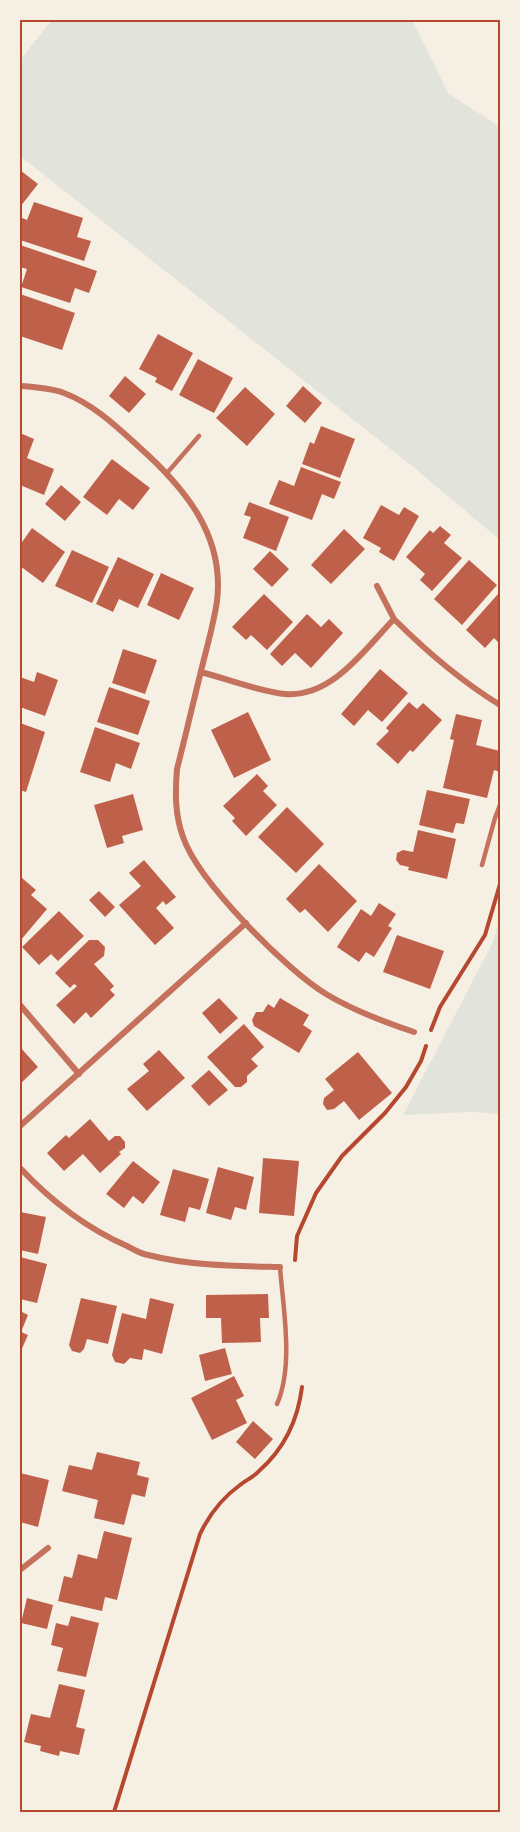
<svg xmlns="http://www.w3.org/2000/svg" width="520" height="1832" font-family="Georgia,serif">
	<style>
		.green { fill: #e2e4dc }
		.building { fill: #bf614a }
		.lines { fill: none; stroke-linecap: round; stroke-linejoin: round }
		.path { stroke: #b5482f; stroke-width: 4 }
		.service { stroke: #c5725c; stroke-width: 4.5 }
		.minor { stroke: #c5725c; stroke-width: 6 }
		.neatline { fill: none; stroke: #b5482f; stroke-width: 2 }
	</style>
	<rect width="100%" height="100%" fill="#f6efe4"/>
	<!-- green -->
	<path class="green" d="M52 20H412L448 93 500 127V540L417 470 20 156V60Z
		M500 917V1114L473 1112 403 1115 493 942Z"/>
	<!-- building -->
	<path class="building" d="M20 170 38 184 20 207Z
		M34 202 83 218 77 237 91 241 84 261 20 240V217L27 220Z
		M20 245 97 271 89 293 75 288 70 303 21 287 27 269 20 267Z
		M20 294 75 313 62 350 20 336Z
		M158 334 193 353 172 391 155 382 157 378 139 369Z
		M198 359 233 378 214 413 179 395Z
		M125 376 146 394 129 413 109 396Z
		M303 386 322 403 305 423 286 406Z
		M245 387 275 414 247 446 216 418Z
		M321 426 355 439 340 478 302 464 310 442 314 444Z
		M20 433 34 439 27 458 54 469 44 495 20 485Z
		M112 459 150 488 133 510 119 499 107 515 83 497Z
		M301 467 341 482 334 499 322 494 312 520 269 504 279 480 294 486Z
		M61 485 81 502 65 521 45 504Z
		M249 502 289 517 276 551 243 538 251 517 244 515Z
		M381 505 399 515 404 507 419 516 394 561 379 552 381 548 363 538Z
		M440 526 451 535 444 543 462 558 432 591 420 580 425 574 406 557 430 530 433 533Z
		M32 528 65 552 43 583 20 566V545Z
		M344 529 365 549 331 584 311 565Z
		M72 550 109 567 92 603 55 586Z
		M270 551 289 569 272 587 253 569Z
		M118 557 154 574 138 608 119 599 113 612 96 604Z
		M469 560 497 585 462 625 434 599Z
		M161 573 194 588 179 620 147 605Z
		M264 594 293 622 267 650 251 635 246 640 232 627Z
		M498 594 500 596V644L494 638 485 648 466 630Z
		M307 614 321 627 329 619 343 633 311 668 295 653 282 666 270 654Z
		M123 649 157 660 145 694 112 683Z
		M380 669 408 693 382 722 368 710 354 726 341 714Z
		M37 672 58 680 45 716 20 707V677L34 682Z
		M109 687 150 701 138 735 97 722Z
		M409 702 417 709 423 703 442 720 413 752 410 750 398 764 376 744 389 731 386 728Z
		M248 712 271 760 234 778 211 730Z
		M456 714 482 720 476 745 500 751V772L494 770 487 798 443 788 454 740 450 739Z
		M20 723 45 732 26 792 20 790Z
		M95 727 140 743 131 769 116 763 110 782 80 772Z
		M257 774 268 786 263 791 277 805 246 836 232 821 235 818 223 806Z
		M427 790 470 799 464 824 456 823 453 833 419 825Z
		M133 794 143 830 122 836 124 843 107 848 94 805Z
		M287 807 324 844 296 873 258 837Z
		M418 830 456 839 447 879 408 870 409 867 400 865 396 860 397 853 403 850 413 852Z
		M144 860 176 897 166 905 163 901 156 908 174 928 155 945 119 905 141 886 129 873Z
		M319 864 357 901 328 932 305 909 300 913 286 899Z
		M22 878 36 890 31 895 47 909 20 941V881Z
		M99 891 115 907 105 917 89 900Z
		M379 903 396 914 388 926 392 928 374 957 366 952 359 962 337 947 361 909 371 916Z
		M59 911 84 936 58 961 51 954 39 965 22 947Z
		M397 935 444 951 430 989 383 972Z
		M89 940H98L105 947 104 956 94 964 114 986 110 990 115 995 91 1018 86 1012 74 1024 56 1005 77 986 74 984 70 988 55 973Z
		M219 998 238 1018 220 1034 202 1013Z
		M280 998 309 1015 303 1025 312 1031 299 1053 254 1026 252 1020 256 1012H263L268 1004 274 1008Z
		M244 1024 264 1047 251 1059 258 1066 247 1076V1082L241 1087H235L207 1057Z
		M20 1047 38 1067 20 1084Z
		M159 1050 185 1078 147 1111 127 1089 149 1071 143 1064Z
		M358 1052 392 1093 359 1120 344 1101 334 1109 327 1110 323 1104 324 1098 334 1090 325 1079Z
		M209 1070 228 1090 209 1106 191 1086Z
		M90 1119 109 1141 115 1136H120L125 1142V1148L119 1152 121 1154 100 1173 83 1154 64 1171 47 1153 66 1135 69 1138Z
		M263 1158 299 1161 294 1216 259 1213Z
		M133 1161 160 1182 143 1204 133 1196 124 1208 106 1194Z
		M218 1167 254 1177 246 1210 235 1207 231 1220 206 1213Z
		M173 1169 209 1179 200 1210 189 1207 185 1222 160 1215Z
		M20 1212 46 1217 38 1254 20 1250Z
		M20 1257 47 1264 37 1303 20 1299Z
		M268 1294 269 1318H260L261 1342 222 1343 221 1318H206V1295Z
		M81 1298 117 1306 108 1344 87 1339 84 1349 80 1353 72 1351 69 1345Z
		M150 1298 174 1304 162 1354 144 1349 142 1360 130 1358 124 1364 115 1362 112 1355 122 1313 146 1319Z
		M20 1311 28 1315 21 1332 28 1335 20 1353Z
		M225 1348 232 1374 205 1381 199 1355Z
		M234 1376 244 1396 236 1400 247 1423 212 1440 191 1398Z
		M253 1421 273 1439 255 1459 236 1442Z
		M97 1452 140 1462 137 1475 149 1478 145 1497 132 1494 124 1525 94 1518 98 1500 62 1491 69 1465 92 1470Z
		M20 1473 49 1480 38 1527 20 1522Z
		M104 1531 132 1538 117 1600 105 1597 102 1611 58 1601 64 1576 72 1578 78 1554 97 1559Z
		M27 1598 53 1605 47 1629 21 1623Z
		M71 1616 99 1623 86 1677 57 1671 63 1648 51 1645 56 1623 68 1626Z
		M59 1684 85 1690 76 1727 85 1729 79 1755 60 1751 59 1756 40 1751 41 1746 24 1742 31 1714 50 1718Z"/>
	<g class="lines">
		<!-- path -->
		<path class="path" d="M431 1030 440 1007 485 935 500 884
			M295 1260 297 1236 316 1193 342 1156 385 1113 406 1087 421 1061 426 1046
			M114 1812 200 1534C210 1513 222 1498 240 1485 246 1480 254 1477 259 1471 284 1449 298 1419 302 1387"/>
		<!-- service -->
		<path class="service" d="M167 473 199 436
			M482 865 495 818 500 805
			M277 1404C294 1365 283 1308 280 1267"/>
		<!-- minor -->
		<path class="minor" d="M20 386C34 387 50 388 64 393 93 404 116 426 138 446 184 487 225 535 217 601 214 622 208 643 203 663 194 699 186 734 177 769 175 793 175 815 183 837 198 881 286 970 326 994 354 1011 384 1022 414 1032
			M377 586 394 619
			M201 672C228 679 257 691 285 694 332 698 365 649 394 619 427 652 461 681 500 705
			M20 1005 79 1074
			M20 1126 246 923
			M20 1168C51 1201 86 1228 127 1246 133 1249 140 1254 148 1255 191 1266 236 1266 280 1267
			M20 1570 48 1548"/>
	</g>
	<!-- border -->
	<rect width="520" height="1832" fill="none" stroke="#f6efe4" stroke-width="42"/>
	<rect x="21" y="21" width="478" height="1790" class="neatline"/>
</svg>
